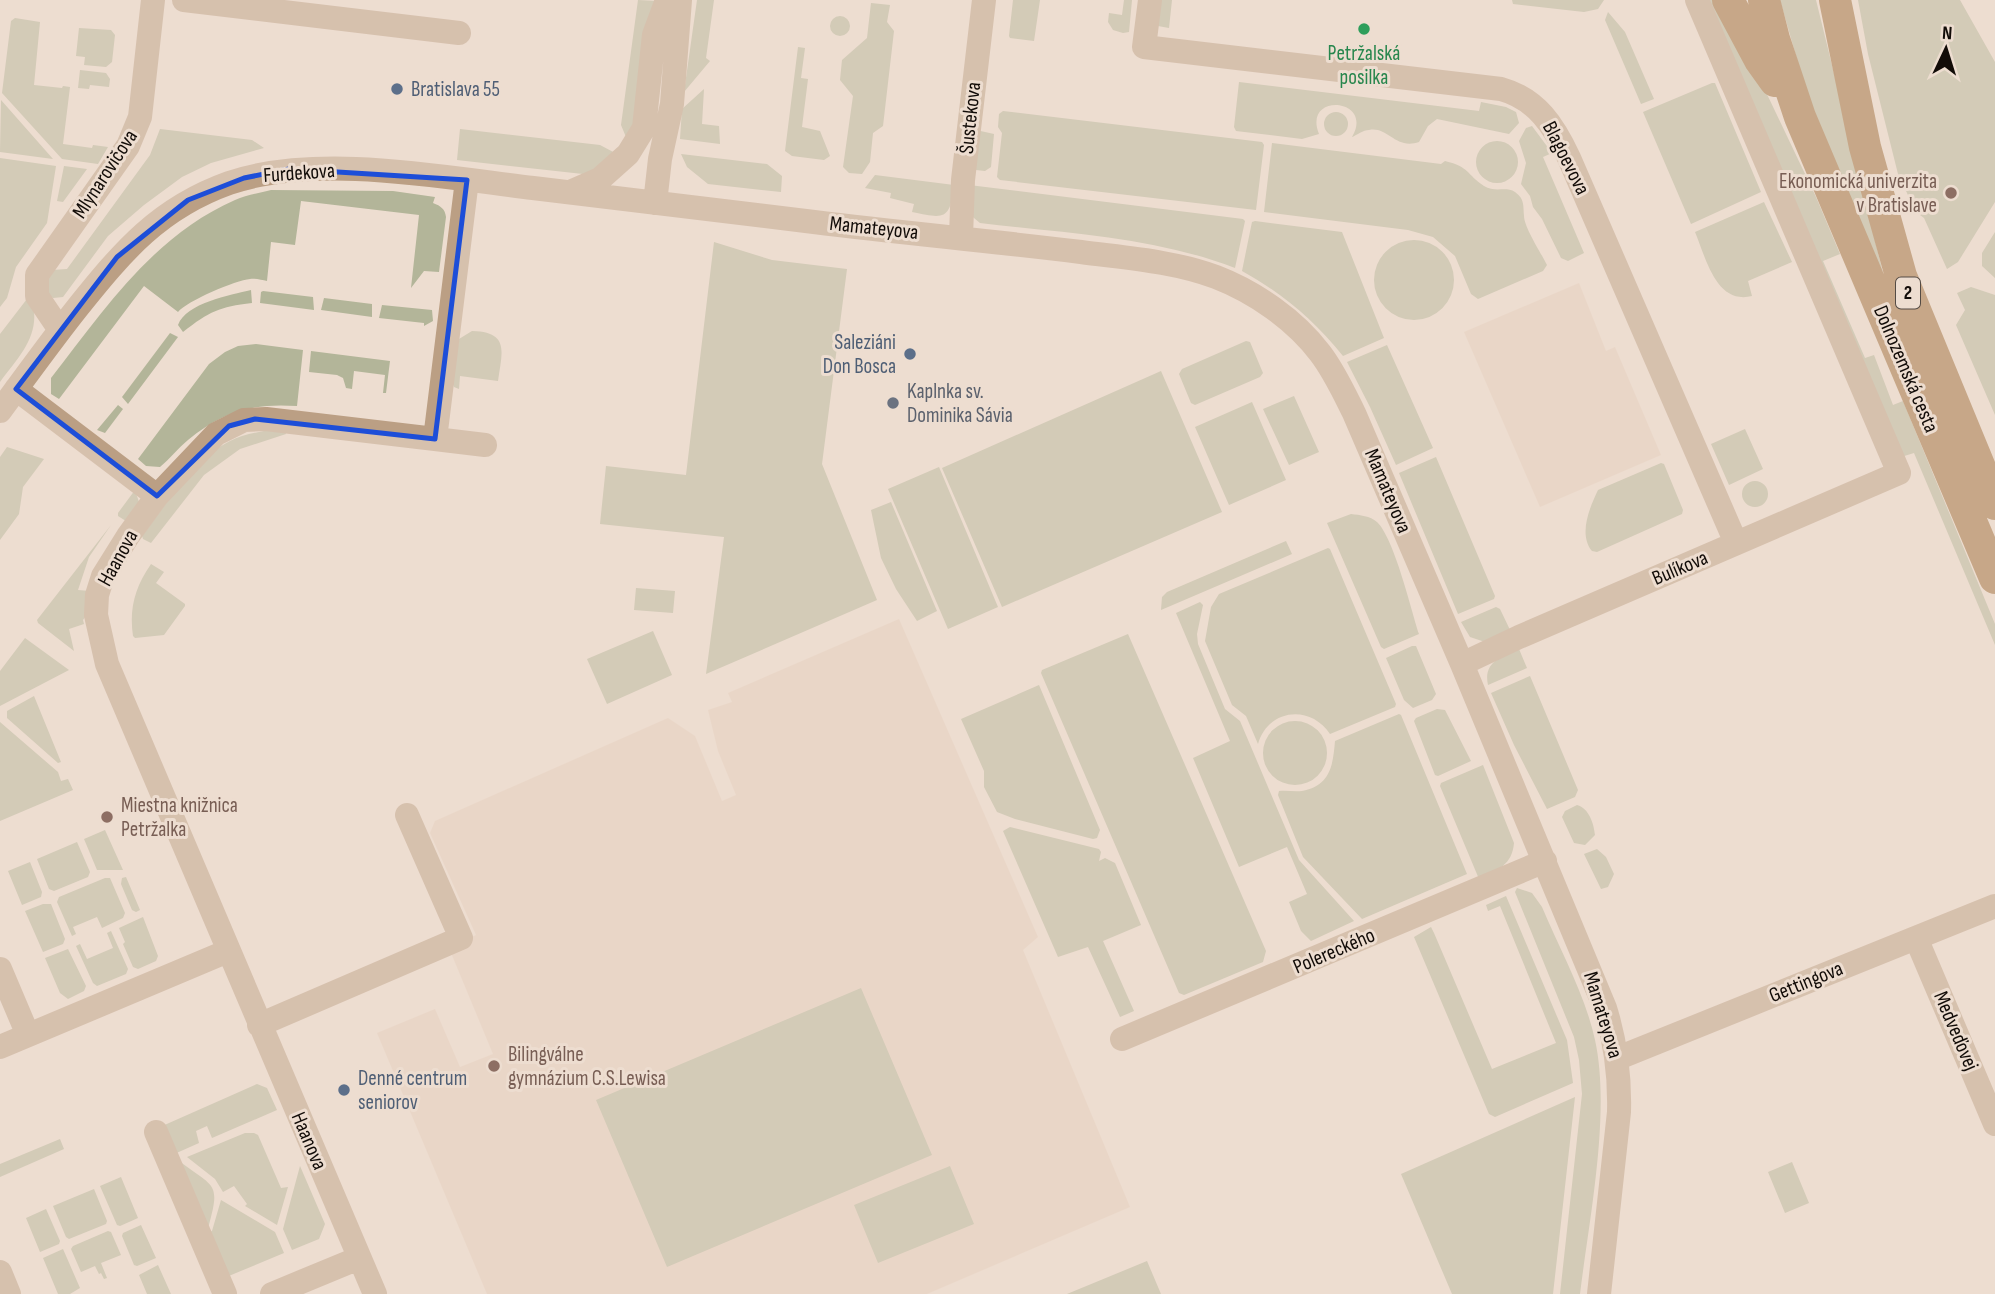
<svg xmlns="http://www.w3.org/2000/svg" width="1995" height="1294" font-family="'Sofia Sans Condensed',sans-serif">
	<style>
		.built { fill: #e5cfbd }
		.green { fill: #b3b599 }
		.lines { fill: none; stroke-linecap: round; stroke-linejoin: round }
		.minor { stroke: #bb9f84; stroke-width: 24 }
		.major { stroke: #996731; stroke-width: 32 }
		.marked { fill: none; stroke: #1d4ed8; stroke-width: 5; stroke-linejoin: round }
		.leisure-dot { fill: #2e9e5b; stroke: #edddd0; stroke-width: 2.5 }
		.service-dot { fill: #5c6f8a; stroke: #edddd0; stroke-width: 2.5 }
		.education-dot { fill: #8d6e63; stroke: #edddd0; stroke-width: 2.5 }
		.worship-dot { fill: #6b7280; stroke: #edddd0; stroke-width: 2.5 }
		.labels { text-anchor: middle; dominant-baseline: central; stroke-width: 6; stroke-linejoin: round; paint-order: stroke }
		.shield { fill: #edddd0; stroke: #544b44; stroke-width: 2 }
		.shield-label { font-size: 19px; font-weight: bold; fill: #120c08 }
		.leisure-label { font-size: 21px; fill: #27864d; stroke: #edddd0 }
		.service-label { font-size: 21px; fill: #4e5e75; stroke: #edddd0; text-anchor: start }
		.street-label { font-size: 21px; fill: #120c08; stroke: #edddd0 }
		.education-label { font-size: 21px; fill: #785e54; stroke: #edddd0; text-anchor: start }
		.worship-label { font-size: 21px; fill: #5b616d; stroke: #edddd0; text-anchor: start }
	</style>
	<rect width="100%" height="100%" fill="#edddd0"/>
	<!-- built -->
	<path class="built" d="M1579 283 1606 351 1615 347 1661 455 1540 507 1464 332Z
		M899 619 1038 937 1023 950 1130 1207 927 1294H487L377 1033 435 1009 460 1067 493 1054 449 948 476 935 430 833 435 821 668 718 695 736 722 801 736 795 718 751 708 710 732 702 728 693Z"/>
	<!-- green -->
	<path class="green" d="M638 0 657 1 635 128 626 137 621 125Z
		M697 0H714L706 58 710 61 684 92Z
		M1013 0H1040L1034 41 1010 38 1009 36Z
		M1124 0H1132L1129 32 1123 33 1113 30 1108 22 1109 13 1122 15Z
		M1159 0H1172L1169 28 1158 26Z
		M1512 0H1604L1598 9 1584 12 1513 4Z
		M1705 0H1722L1816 197 1840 254 1823 261 1865 358 1874 355 1893 405 1903 401 1995 624V645L1914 453 1901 457Z
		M1780 0H1816L1883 273 1815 122Z
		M1858 0H1960L1995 62V202L1958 262 1947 269 1924 218 1916 212 1898 174 1868 54Z
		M871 3 890 5 887 22 894 31 883 126 873 133 870 162 862 174 849 173 843 167 853 96 840 80 842 60 867 38Z
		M1608 12 1625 32 1654 99 1641 104 1605 20Z
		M830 26a10 10 0 1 1 20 0a10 10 0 1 1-20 0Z
		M15 18 40 22 34 85 62 88 63 86 70 87 63 144 92 148 93 145 108 147 98 164 62 159 2 93 11 21Z
		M79 28 111 30 115 35 112 62 106 67 84 65 85 57 76 56Z
		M798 47 805 48 801 78 808 79 802 127 820 131 830 156 824 160 792 156 785 151Z
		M80 70 106 73 110 79 109 87 90 85 89 89 78 88Z
		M1239 82 1479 111 1481 102 1506 107 1516 112 1519 123 1509 134 1437 119 1428 126 1419 142C1395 150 1388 126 1369 130 1363 130 1357 135 1352 137 1375 98 1302 92 1319 134L1302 139 1236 131 1234 127Z
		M1712 83H1715L1761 192 1691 224 1643 112Z
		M704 89 702 124 719 126 720 144 680 139 682 109Z
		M1 100 53 159 0 152Z
		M1003 111 1262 142 1264 145 1256 210 1000 180 997 177 1002 133 998 127 999 114Z
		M1324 124a12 12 0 1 1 24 0a12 12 0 1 1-24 0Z
		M1532 126 1552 153 1543 157 1584 253 1568 261 1561 258 1542 219 1533 207 1530 196 1521 184 1526 163 1519 141 1526 128Z
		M160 129 252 140 264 148 211 163 182 177 144 205 108 236 63 297 53 298 47 294 46 277 52 270 67 269 150 155Z
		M460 129 600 145 617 154 605 166 583 174 457 160Z
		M976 130 994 134 991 167 985 171 976 170Z
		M1476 162a21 21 0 1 1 42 0a21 21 0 1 1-42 0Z
		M1272 143 1441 164 1445 161C1470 167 1466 174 1484 186 1495 193 1506 186 1515 192 1525 199 1523 206 1524 216 1524 227 1541 253 1547 265L1543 271 1478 299 1471 294 1455 256 1433 237 1408 230 1264 212Z
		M681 154 767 164 782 176 781 192 708 184 687 167Z
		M0 158 56 166 47 223 16 267 7 298 0 307Z
		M64 166 87 169 63 202 57 201Z
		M875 175 954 185C950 220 945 219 912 212L914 204 890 198 891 193 865 188Z
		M969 185 1243 219 1245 221 1235 268C1155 237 1065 233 980 223L968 213Z
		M271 190 393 191 435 197 433 203C441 206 445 209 446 217L439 272 424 271 411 288 419 215 301 201 295 245 271 242 267 281C262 280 255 278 250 279 236 280 187 301 178 312L144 286 59 399 51 394V378C104 310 153 236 235 200 246 195 260 193 271 190Z
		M1764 202 1792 262 1748 281 1752 296C1716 305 1706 258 1695 232Z
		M1255 221 1342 232 1384 338 1343 356C1314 320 1282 293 1242 271L1252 222Z
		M1995 232V278L1982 266V253Z
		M1374 280a40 40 0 1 1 80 0a40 40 0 1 1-80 0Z
		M714 242 772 260 847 269 822 464 877 600 706 674 724 537 600 524 606 466 686 475Z
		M1971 287 1995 295V415L1956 325 1965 310 1957 293Z
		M251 290 252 303C219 307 210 311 183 332L178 325C186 303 230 295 251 290Z
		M263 291 313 297 314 310 260 303 261 292Z
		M30 295C44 332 21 354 0 382V334Z
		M324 298 372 304V317L321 310Z
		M382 305 432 310 433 321 424 326V323L379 318Z
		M472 331C510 332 502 352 498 381L460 376 459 389 454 387 452 382 459 339Z
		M170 333 178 337 128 404 122 397Z
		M1246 341 1250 342 1263 373 1260 377 1195 405 1191 403 1179 374 1182 369Z
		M256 344 303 350 297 406C253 403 223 411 188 440 178 448 170 459 160 467L146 466 138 459 209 364 225 352 238 346Z
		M1387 345 1433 448 1396 465 1370 407 1347 362Z
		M311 351 390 361 386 393H383L385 375 354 371 352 389 346 388 343 378 337 375 309 372Z
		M1161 371 1222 512 1002 607 942 468Z
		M1294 396 1319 452 1289 465 1263 409Z
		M1252 402 1286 480 1229 505 1195 427Z
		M118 405 123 409 105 433 97 430Z
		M1745 429 1763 469 1729 485 1711 444Z
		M269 430 285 431 286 434 240 449 204 475 151 543 143 539 142 536C168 502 199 450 242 436 251 433 260 432 269 430Z
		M7 447 44 459 23 487 19 514 0 540V457Z
		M1436 457 1495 596 1494 599 1458 614 1399 473Z
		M1661 463 1664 464 1683 510 1682 514 1597 552 1592 551C1578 534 1590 507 1598 490Z
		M939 467 998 607 948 629 888 489Z
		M1742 494a13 13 0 1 1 26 0a13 13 0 1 1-26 0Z
		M135 490 140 505 129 523 118 516V513Z
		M891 502 937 611 917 621 896 589 881 558 871 510Z
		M1351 514C1360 515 1370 516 1377 522 1394 538 1411 609 1419 634L1384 649 1381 647 1327 523Z
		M111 525 89 557 78 590 90 591 88 613 83 620 84 624 69 629 74 651 38 623 37 620Z
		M1286 541 1292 554 1161 610 1162 597 1167 592Z
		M1328 548 1330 549 1396 704 1395 707 1330 734C1310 704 1268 709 1258 744L1246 716 1232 705 1205 641 1211 607 1219 594Z
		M151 564 164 572 156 583 185 604V606L164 635 135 638 133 636C129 609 135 587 151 564Z
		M636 588 675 591 673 613 634 610Z
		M1200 602 1203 605 1197 634 1198 644 1225 709 1240 721 1299 860 1354 921 1311 941 1301 931 1289 902 1307 894 1287 847 1239 867 1193 758 1230 741 1176 613Z
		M1496 607 1500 609 1511 632 1485 642 1470 637 1461 622Z
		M653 631 672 675 607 704 587 659Z
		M1128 634 1266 951 1263 962 1184 995 1179 993 1041 673 1042 670Z
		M25 638 69 670 0 706V671Z
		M1412 646H1416L1436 694 1432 700 1413 708 1404 700 1386 658Z
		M1519 649 1527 668 1488 685C1483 662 1501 657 1519 649Z
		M1530 676 1578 790 1575 797 1547 809 1514 745 1491 693Z
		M1039 685 1100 830 1097 838 1093 839 1015 819 997 812 984 787V771L961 719Z
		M34 696 61 762 58 763 7 718V711Z
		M1437 709 1445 710 1471 761 1438 776 1435 775 1414 721 1416 718Z
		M1399 714 1401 715 1467 874 1362 919 1303 857 1278 795 1279 791C1287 790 1294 792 1302 791 1331 786 1333 764 1335 741Z
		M1263 753a32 32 0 1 1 64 0a32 32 0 1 1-64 0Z
		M0 722 58 772 61 781 68 779 73 790 0 821Z
		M1483 765 1514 843C1512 865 1498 870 1479 879L1440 786 1441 783Z
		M1577 805C1589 808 1594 824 1595 835L1585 845 1574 843 1562 817 1565 811Z
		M1010 827 1099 849 1101 852 1099 861 1105 858 1115 863 1141 925 1103 941 1134 1011 1120 1017 1088 947 1058 957 1003 831Z
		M105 830 123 870H97L84 839Z
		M77 842 90 872 88 877 54 891 49 889 37 859Z
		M1597 849 1606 857 1614 874 1608 887 1601 889 1584 854Z
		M30 862 42 892 41 897 22 905 8 871Z
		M126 877 140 910 136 912 132 910 121 884 122 878Z
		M105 878H110L125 913 123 918 102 928 97 917 73 927 76 934 72 936 57 902 59 897Z
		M1517 888 1532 893 1542 907C1560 950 1585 994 1595 1040 1611 1113 1589 1219 1580 1294H1560L1582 1094 1579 1060 1574 1037 1515 892Z
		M1506 896 1567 1040 1573 1083 1495 1117 1489 1114 1414 937 1431 927 1434 933 1492 1069 1556 1043 1500 906 1488 911 1486 905Z
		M43 904H51L65 939 63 944 43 952 25 911Z
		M143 917 158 956 156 961 138 969 133 967 123 944 125 942 119 928Z
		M111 931 128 969 126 974 97 986 93 983 76 946 80 944 87 959 113 948 107 933Z
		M68 949 86 986 84 991 68 999 60 993 45 958Z
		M861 988 932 1155 667 1267 596 1100Z
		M257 1084 267 1088 277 1110 212 1138 207 1126 196 1131 199 1143 172 1155 160 1127Z
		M1575 1097 1553 1294H1452L1401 1174Z
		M245 1133H254L258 1135 281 1188 288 1187 277 1225 245 1206 247 1204 234 1186 223 1192 215 1179 187 1157Z
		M60 1139 64 1149 0 1177V1164Z
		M179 1161C215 1188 221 1182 208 1228Z
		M1792 1162 1809 1203 1785 1213 1768 1172Z
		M300 1166 325 1224 319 1239 292 1250 283 1229Z
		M950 1166 974 1224 878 1263 854 1205Z
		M121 1177 138 1218 120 1226 117 1225 100 1186Z
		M94 1189 107 1221 106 1224 69 1239 66 1237 53 1206Z
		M221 1200 275 1232 284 1253 224 1278 205 1234 212 1231Z
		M46 1209 60 1241 59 1244 40 1252 26 1218Z
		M141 1225 156 1258 137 1266 134 1265 122 1236 123 1233Z
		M108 1231 111 1232 121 1255 101 1263 107 1278 104 1279 101 1273 99 1274 95 1266 81 1272 71 1249 73 1246Z
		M63 1249 80 1288 70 1294H58L43 1258Z
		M1147 1261 1161 1294H1067Z
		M158 1265 171 1294H147L139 1275Z"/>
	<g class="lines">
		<!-- minor -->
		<path class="minor" d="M184 0 459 33
			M1150 0 1144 47 1501 89C1537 99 1554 126 1569 158L1736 543
			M467 180 435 439 485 445
			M570 192 600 179 628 154 644 128 654 35 667 0
			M655 203 660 159 672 104 680 0
			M961 237 963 180 984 0
			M60 330 37 296V275L128 146 140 117 153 0
			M16 389 157 496
			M0 411C26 376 51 341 78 307 123 251 159 208 229 183 316 153 442 177 533 188 627 199 721 210 814 222 903 233 992 241 1081 252 1126 258 1173 261 1216 277 1255 292 1295 320 1320 353 1334 371 1344 393 1354 413L1462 664 1605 1008C1616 1043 1620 1075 1619 1112L1599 1294
			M1462 664 1519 637 1899 473 1697 0
			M1916 938 1995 1124
			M0 969 28 1035
			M259 1025 461 938 407 815
			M1122 1039 1545 861
			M0 1047 228 951
			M1618 1058 1995 906
			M156 1132 225 1294
			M0 1272 9 1294
			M272 1294 359 1258
			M375 1294 107 664 96 615 97 595 103 576 128 536 157 496 216 434 244 420 266 419 435 439"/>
		<!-- major -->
		<path class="major" d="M1728 0 1760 60 1775 81
			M1764 0 1774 39 1800 117 1995 578
			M1835 0 1865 147 1901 276 1995 504"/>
	</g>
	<!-- marked area -->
	<path d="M0 0H1995V1294H0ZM289 169 467 180 435 439 255 419 229 426 157 496 16 389 117 257 188 200 244 178Z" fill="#edddd0" fill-opacity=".55" fill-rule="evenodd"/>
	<path class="marked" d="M289 169 467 180 435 439 255 419 229 426 157 496 16 389 117 257 188 200 244 178Z"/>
	<!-- markers -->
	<circle class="leisure-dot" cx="1364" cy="29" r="7"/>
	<g class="service-dot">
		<circle cx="397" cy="89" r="7"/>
		<circle cx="910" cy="354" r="7"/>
		<circle cx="344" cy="1090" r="7"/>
	</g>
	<g class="education-dot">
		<circle cx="1951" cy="193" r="7"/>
		<circle cx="107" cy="817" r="7"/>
		<circle cx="494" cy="1066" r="7"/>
	</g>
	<circle class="worship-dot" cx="893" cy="403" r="7"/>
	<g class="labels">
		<!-- shield labels -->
		<rect class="shield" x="1896" y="277.5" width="24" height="31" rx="5"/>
		<g class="shield-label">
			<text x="1908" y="293">2</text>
		</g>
		<!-- leisure labels -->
		<g class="leisure-label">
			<text x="1364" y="53">Petržalská<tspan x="1364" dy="24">posilka</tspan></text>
		</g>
		<!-- service labels -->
		<g class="service-label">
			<text x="411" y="89">Bratislava 55</text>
			<text x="896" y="342" text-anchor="end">Saleziáni<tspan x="896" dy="24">Don Bosca</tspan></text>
			<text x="358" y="1078">Denné centrum<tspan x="358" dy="24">seniorov</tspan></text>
		</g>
		<!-- street labels -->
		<g class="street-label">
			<text transform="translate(970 118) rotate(-84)">Šustekova</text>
			<text transform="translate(1566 158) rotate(63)">Blagoevova</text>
			<text transform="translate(299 173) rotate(-4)">Furdekova</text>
			<text transform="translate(105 174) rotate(-57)">Mlynarovičova</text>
			<text transform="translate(874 228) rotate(6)">Mamateyova</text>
			<text transform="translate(1906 369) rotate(67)">Dolnozemská cesta</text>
			<text transform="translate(1388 491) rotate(67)">Mamateyova</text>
			<text transform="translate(118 558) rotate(-61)">Haanova</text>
			<text transform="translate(1680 568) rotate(-23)">Bulíkova</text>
			<text transform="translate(1334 951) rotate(-23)">Polereckého</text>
			<text transform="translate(1806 982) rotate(-22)">Gettingova</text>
			<text transform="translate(1603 1015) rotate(73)">Mamateyova</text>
			<text transform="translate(1956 1031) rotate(67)">Medveďovej</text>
			<text transform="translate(309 1141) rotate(67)">Haanova</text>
		</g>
		<!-- education labels -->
		<g class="education-label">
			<text x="1937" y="181" text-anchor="end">Ekonomická univerzita<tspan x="1937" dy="24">v Bratislave</tspan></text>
			<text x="121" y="805">Miestna knižnica<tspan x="121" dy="24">Petržalka</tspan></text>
			<text x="508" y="1054">Bilingválne<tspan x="508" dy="24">gymnázium C.S.Lewisa</tspan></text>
		</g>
		<!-- worship labels -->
		<g class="worship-label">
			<text x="907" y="391">Kaplnka sv.<tspan x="907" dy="24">Dominika Sávia</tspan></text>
		</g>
	</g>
	<!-- north arrow -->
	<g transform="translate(1946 49) rotate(4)" stroke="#edddd0" stroke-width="5" paint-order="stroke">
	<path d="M0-5L12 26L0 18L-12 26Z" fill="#120c08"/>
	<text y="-10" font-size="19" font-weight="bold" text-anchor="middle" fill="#120c08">N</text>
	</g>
</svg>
